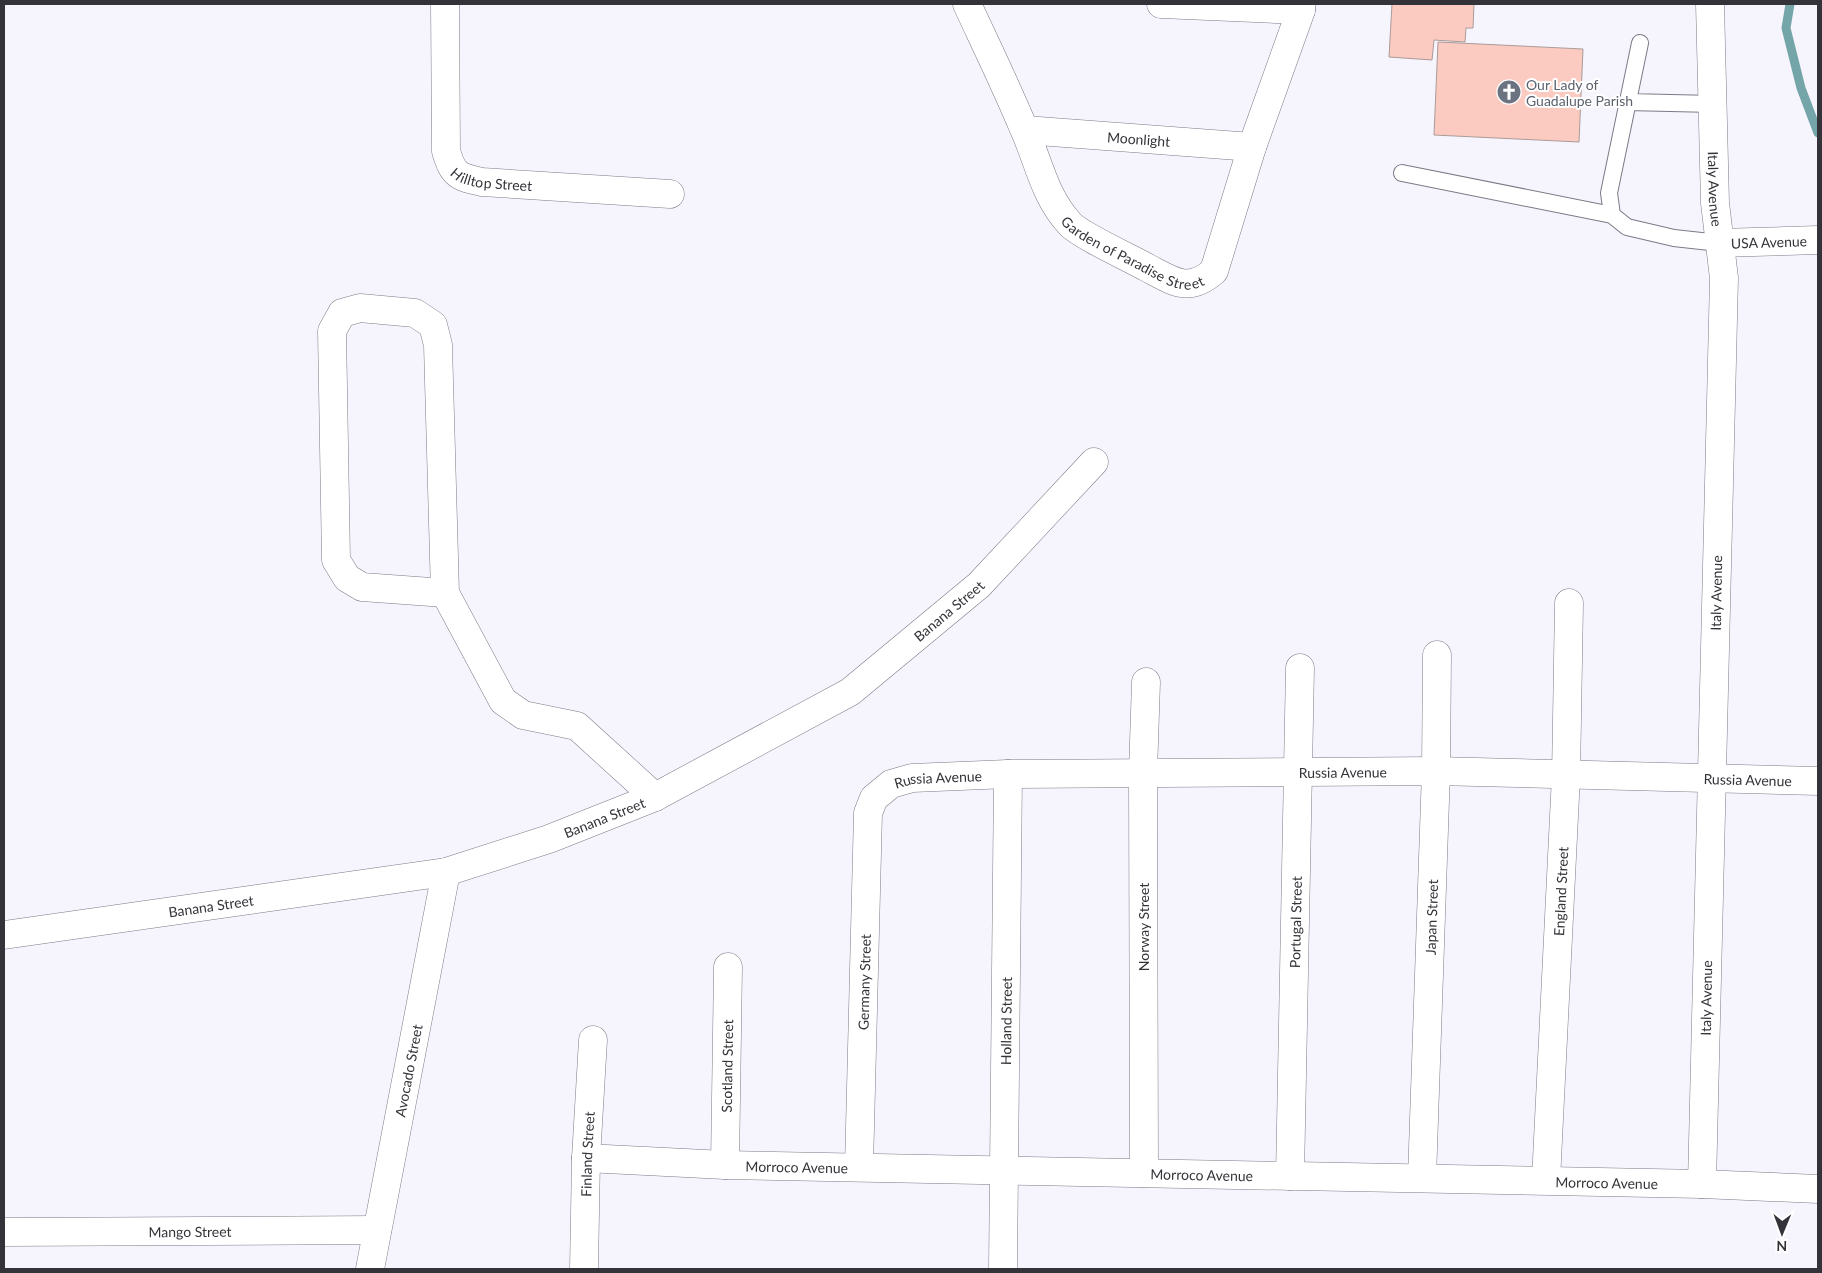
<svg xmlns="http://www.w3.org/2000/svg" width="1822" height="1273" font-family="Lato,sans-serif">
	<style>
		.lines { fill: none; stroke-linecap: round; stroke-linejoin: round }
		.stream { stroke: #74a5a8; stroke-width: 9 }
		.building { fill: #fbcbc1; stroke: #ab9b98 }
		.service-casing { stroke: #7c7a86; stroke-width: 18 }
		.minor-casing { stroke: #7c7a86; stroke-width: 29 }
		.tertiary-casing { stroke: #7c7a86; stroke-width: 29 }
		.service { stroke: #fff; stroke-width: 16 }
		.minor { stroke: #fff; stroke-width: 28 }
		.tertiary { stroke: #fff; stroke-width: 28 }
		.labels { text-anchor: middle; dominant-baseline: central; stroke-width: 4; stroke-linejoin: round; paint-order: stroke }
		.worship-label { font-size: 14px; fill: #5b616d; stroke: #fff; text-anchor: start }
		.street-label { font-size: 14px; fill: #343339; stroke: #fff }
	</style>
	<rect width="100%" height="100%" fill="#f6f5fe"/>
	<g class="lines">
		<!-- stream -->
		<path class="stream" d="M1790 4 1786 28 1801 88 1818 133"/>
	</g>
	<!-- building -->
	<path class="building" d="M1392 4H1474L1473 28H1466L1465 42 1434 40 1432 60 1389 57Z
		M1438 42 1583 49 1579 142 1434 135Z"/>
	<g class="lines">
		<defs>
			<path id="service" d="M1640 43 1609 193 1612 215 1627 227 1674 238 1719 243
				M1627 102 1714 104
				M1402 173 1612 215"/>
			<g id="minor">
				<path id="s1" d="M445 4 446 151C453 175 458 177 482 182L670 194"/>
				<path id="s2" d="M967 4C986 45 1006 86 1024 129 1039 162 1044 196 1070 224 1080 235 1130 258 1146 267 1173 281 1188 294 1214 271L1252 147 1301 10V4"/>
				<path d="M1161 4 1301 10"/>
				<path id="s3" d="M1025 130 1252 147"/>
				<path id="s4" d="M1719 243 1818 240"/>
				<path d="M445 593 362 587 347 578 336 560 332 331 342 313 360 308 415 313 433 325 438 345 445 593 503 701 523 715 577 726 655 797"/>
				<path id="s5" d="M4 935 446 872 549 839 655 797 850 692 979 585 1094 462"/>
				<path id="s6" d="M586 1158 725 1165 1702 1184"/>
				<path id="s7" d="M725 1165 728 967"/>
				<path id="s8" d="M859 1167 868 813 874 798 891 784 912 778 1008 774 1436 771 1818 781"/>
				<path d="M1144 1173 1143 773 1146 682"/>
				<path id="s9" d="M1290 1176 1300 668"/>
				<path id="s10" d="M1422 1178 1436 771 1437 655"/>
				<path id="s11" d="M1546 1180 1566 776 1569 603"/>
				<path id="s12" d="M4 1232 377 1230"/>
				<path id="s13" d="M370 1269 446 872"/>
				<path id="s14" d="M584 1269 586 1158 593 1040"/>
				<path id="s15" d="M1003 1269 1008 774"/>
			</g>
			<g id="tertiary">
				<path id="s16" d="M1710 4 1715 203 1724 278 1702 1184 1818 1189"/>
			</g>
		</defs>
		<!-- service casing -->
		<use href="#service" class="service-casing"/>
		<!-- minor casing -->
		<use href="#minor" class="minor-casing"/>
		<!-- tertiary casing -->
		<use href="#tertiary" class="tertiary-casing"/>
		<!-- service -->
		<use href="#service" class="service"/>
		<!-- minor -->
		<use href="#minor" class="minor"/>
		<!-- tertiary -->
		<use href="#tertiary" class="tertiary"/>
	</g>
	<!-- icons -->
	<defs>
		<symbol id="church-disc" viewBox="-11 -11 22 22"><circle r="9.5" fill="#6b7280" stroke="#fff"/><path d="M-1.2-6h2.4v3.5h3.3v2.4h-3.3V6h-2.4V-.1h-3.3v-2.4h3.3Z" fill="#fff"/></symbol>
	</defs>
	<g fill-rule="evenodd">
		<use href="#church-disc" x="1495" y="78" width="28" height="28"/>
	</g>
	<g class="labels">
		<!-- worship labels -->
		<g class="worship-label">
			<text x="1526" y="84">Our Lady of<tspan x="1526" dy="16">Guadalupe Parish</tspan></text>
		</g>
		<!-- street labels -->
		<g class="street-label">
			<text stroke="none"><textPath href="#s3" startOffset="114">Moonlight</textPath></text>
			<text stroke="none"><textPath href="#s1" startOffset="208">Hilltop Street</textPath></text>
			<text stroke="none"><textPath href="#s16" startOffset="185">Italy Avenue</textPath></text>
			<text stroke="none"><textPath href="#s4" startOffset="50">USA Avenue</textPath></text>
			<text stroke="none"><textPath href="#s2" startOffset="314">Garden of Paradise Street</textPath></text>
			<text transform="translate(1716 593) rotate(-89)">Italy Avenue</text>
			<text stroke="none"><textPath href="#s5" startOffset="1018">Banana Street</textPath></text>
			<text stroke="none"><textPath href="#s8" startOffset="845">Russia Avenue</textPath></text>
			<text stroke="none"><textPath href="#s8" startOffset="1250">Russia Avenue</textPath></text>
			<text stroke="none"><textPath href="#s8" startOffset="440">Russia Avenue</textPath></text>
			<text stroke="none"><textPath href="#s5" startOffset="614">Banana Street</textPath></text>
			<text stroke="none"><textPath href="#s11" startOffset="289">England Street</textPath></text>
			<text stroke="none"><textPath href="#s5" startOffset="209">Banana Street</textPath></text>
			<text stroke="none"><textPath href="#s10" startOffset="261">Japan Street</textPath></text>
			<text stroke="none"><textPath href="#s9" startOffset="254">Portugal Street</textPath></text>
			<text transform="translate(1143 927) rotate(-90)">Norway Street</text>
			<text stroke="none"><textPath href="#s8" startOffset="185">Germany Street</textPath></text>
			<text transform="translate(1706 998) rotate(-89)">Italy Avenue</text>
			<text stroke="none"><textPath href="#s15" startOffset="248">Holland Street</textPath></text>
			<text stroke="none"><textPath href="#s7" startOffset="99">Scotland Street</textPath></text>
			<text stroke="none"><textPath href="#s13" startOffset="202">Avocado Street</textPath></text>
			<text stroke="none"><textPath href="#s14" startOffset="115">Finland Street</textPath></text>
			<text stroke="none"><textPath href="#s6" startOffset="211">Morroco Avenue</textPath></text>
			<text stroke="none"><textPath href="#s6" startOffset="616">Morroco Avenue</textPath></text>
			<text stroke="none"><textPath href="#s6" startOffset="1021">Morroco Avenue</textPath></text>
			<text stroke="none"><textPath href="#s12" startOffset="186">Mango Street</textPath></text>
		</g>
	</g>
	<!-- border -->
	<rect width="1822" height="1273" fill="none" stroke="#343339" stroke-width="10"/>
	<!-- north arrow -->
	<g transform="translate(1782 1233) rotate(181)" stroke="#ffffff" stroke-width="4" paint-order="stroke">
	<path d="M0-4L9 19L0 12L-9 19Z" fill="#343339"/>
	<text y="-8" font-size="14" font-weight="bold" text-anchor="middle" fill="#343339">N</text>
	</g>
</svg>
